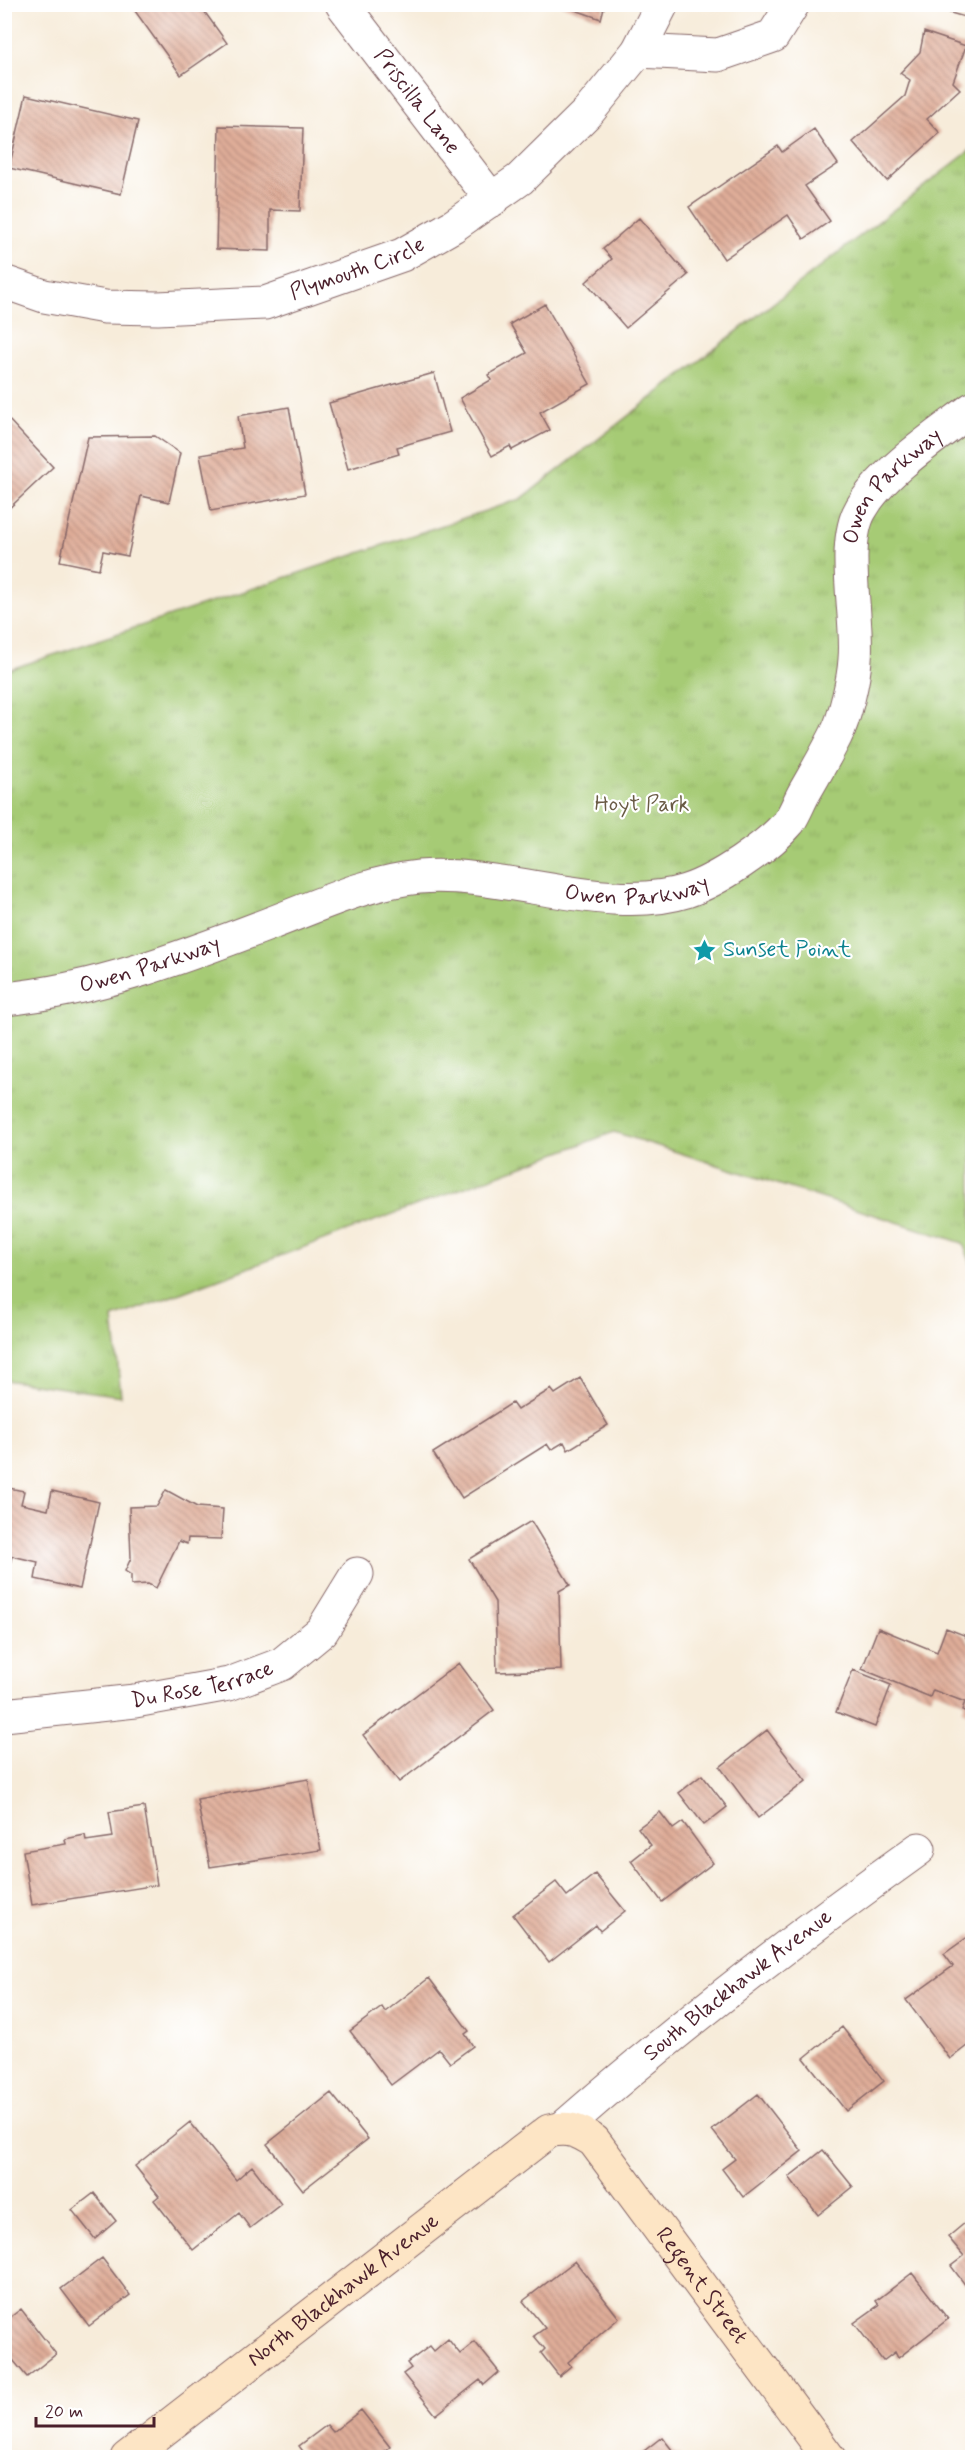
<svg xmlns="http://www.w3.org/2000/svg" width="977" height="2462" font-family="Mynerve,sans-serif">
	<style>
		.park { fill: url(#park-tufts); stroke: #787550; stroke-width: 1.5 }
		.building { fill: url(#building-back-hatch) }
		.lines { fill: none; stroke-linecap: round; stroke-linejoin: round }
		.street-casing { stroke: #876768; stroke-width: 35 }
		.secondary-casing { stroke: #876768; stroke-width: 35 }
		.street { stroke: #fff; stroke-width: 33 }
		.secondary { stroke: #fde5c5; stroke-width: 33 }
		.labels { text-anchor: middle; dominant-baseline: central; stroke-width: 4.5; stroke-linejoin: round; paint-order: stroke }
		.street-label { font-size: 22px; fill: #4a1f2b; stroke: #fff }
		.park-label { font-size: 22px; fill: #6a5b45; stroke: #fff }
		.culture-label { font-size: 22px; fill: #0d838f; stroke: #fff; text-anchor: start }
	</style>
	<defs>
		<pattern id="park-tufts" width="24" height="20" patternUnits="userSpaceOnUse" patternTransform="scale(1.5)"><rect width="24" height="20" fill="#a6cb74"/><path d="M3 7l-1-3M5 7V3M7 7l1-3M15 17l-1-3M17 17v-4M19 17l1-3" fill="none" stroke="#90ae65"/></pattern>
		<pattern id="building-back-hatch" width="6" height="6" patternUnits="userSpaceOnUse" patternTransform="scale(1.5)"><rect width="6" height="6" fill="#dfad99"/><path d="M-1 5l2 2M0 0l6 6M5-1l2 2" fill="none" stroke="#b78c7d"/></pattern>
	</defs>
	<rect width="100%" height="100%" fill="#fff"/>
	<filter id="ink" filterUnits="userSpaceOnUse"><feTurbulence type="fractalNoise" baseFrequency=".0167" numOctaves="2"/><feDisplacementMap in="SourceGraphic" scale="12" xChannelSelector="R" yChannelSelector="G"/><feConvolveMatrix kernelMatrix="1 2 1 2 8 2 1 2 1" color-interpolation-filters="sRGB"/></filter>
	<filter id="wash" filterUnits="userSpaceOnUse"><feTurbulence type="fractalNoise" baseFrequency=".008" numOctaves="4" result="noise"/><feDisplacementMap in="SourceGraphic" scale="24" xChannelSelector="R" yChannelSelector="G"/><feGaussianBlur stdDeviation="1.35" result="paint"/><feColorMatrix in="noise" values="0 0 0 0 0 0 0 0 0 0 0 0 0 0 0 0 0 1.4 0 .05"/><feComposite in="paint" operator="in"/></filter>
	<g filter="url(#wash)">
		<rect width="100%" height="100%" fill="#f7ecda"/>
		<!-- park -->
		<path class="park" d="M972 149V1266L963 1243 614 1132 113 1318 121 1396 5 1380V671L521 499Z"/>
		<g id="blocks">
			<!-- building -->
			<path class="building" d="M130 4H199L227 43 181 75Z
				M558 4H605L601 19Z
				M922 4H972V19L922 5Z
				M924 32 966 46 953 82 960 89 927 119 940 133 887 181 853 142 905 96 910 80 900 73 920 52Z
				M26 95 138 121 121 194 9 168Z
				M219 126 303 128 300 211 270 210V251L216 249Z
				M814 129 838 164 805 186 830 221 804 239 788 215 724 259 689 207 778 146 782 152Z
				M639 218 688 275 626 328 586 282 612 259 603 249Z
				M545 304 590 384 540 412 550 430 512 450 510 446 492 456 460 398 491 380 488 375 527 353 510 324Z
				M434 373 450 432 397 447 399 454 348 469 329 403Z
				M289 407 305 494 211 511 200 455 243 448 238 416Z
				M8 419 53 467 4 513V423Z
				M155 436 180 453 169 502 141 496 128 556 103 551 99 569 60 561 88 437Z
				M580 1378 608 1425 568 1450 564 1442 551 1450 547 1444 462 1498 433 1453 512 1403 517 1410 551 1389 555 1394Z
				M4 1487 24 1491 21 1504 48 1510 52 1491 99 1502 80 1589 35 1579 38 1562 12 1556 4 1587Z
				M166 1490 197 1507 223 1509 221 1539 188 1538 187 1544 179 1541 156 1588 148 1584 131 1585V1575L125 1571 131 1558 129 1507 157 1506Z
				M531 1521 570 1585 559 1591 561 1670 497 1672 495 1602 469 1559Z
				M878 1628 937 1652 946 1628 964 1635 972 1647V1715L962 1710 965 1702 933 1690 930 1697 862 1669Z
				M459 1663 494 1710 399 1782 363 1735Z
				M853 1670 891 1685 875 1727 836 1712Z
				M767 1730 806 1781 758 1818 720 1767Z
				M702 1775 727 1807 704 1825 679 1793Z
				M308 1779 321 1850 210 1867 197 1799Z
				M144 1807 157 1885 32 1905 23 1851 66 1844 65 1839 85 1835 86 1841 113 1837 109 1812Z
				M660 1812 673 1829 683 1822 713 1863 662 1902 631 1861 651 1845 638 1828Z
				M595 1874 625 1911 600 1931 596 1925 549 1962 513 1915 556 1882 567 1896Z
				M972 1934V2042L950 2059 906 2000 953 1966 944 1954Z
				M429 1978 469 2031 465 2034 473 2046 450 2063 439 2049 391 2085 350 2031 382 2007 385 2012Z
				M842 2027 884 2081 846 2111 804 2058Z
				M331 2093 368 2139 303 2190 267 2144Z
				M758 2094 802 2151 743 2197 722 2169 735 2159 712 2130Z
				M190 2122 236 2180 252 2166 281 2204 250 2228 239 2213 193 2250 154 2200 159 2196 135 2166Z
				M823 2150 853 2187 818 2215 789 2177Z
				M94 2193 116 2221 95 2239 72 2210Z
				M972 2217V2294L951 2266 964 2256 948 2237Z
				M102 2258 130 2295 89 2326 61 2289Z
				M575 2261 619 2318 568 2362 571 2366 559 2376 541 2353 545 2349 534 2336 545 2328 523 2301Z
				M912 2273 948 2319 898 2358 895 2352 883 2361 854 2323 879 2305 876 2301Z
				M21 2309 56 2354 27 2377 4 2349V2322Z
				M448 2339 460 2354 475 2342 499 2372 484 2385 480 2380 436 2415 403 2374 411 2368 407 2363 430 2346 434 2351Z
				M361 2410 390 2447 377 2458H308L299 2446 327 2425 333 2432Z
				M662 2437 676 2455 678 2453 682 2458H635Z"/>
		</g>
	</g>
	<g filter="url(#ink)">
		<use href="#blocks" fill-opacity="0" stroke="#876768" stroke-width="1.5"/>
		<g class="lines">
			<defs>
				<g id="street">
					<path id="s1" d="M342 4 492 200"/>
					<path d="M638 51 718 55 773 36 793 4"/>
					<path id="s2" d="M4 282 44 296 105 307 158 308 265 303 402 255 453 226 520 179 589 111 638 51 662 4"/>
					<path id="s3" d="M4 999C97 990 183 957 269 924 317 906 367 882 419 877 503 870 608 916 686 891 717 881 768 847 789 822 795 813 799 802 804 793 815 774 826 755 836 735 845 718 854 678 855 659 859 619 840 544 861 509 882 472 938 435 972 409"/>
					<path id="s4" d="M4 1715 135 1701 229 1684 282 1664 322 1631 357 1574"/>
					<path id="s5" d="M563 2128C677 2028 796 1937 919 1849"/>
				</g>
				<g id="secondary">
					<path id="s6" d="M127 2458 549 2131C568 2127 578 2130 594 2141L829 2458"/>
				</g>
			</defs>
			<!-- street casing -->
			<use href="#street" class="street-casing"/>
			<!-- secondary casing -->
			<use href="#secondary" class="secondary-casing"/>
			<!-- street -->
			<use href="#street" class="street"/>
			<!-- secondary -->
			<use href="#secondary" class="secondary"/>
		</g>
	</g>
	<!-- icons -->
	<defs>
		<symbol id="sight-bare" viewBox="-9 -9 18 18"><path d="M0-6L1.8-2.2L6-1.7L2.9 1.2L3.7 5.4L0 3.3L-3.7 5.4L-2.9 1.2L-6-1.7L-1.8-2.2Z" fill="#0f9aa8" stroke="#fff" stroke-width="2.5" paint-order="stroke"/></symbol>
	</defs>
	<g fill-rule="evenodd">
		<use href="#sight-bare" x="688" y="934" width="33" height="33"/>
	</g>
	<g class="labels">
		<!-- street labels -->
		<g class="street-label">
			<text stroke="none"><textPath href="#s1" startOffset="123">Priscilla Lane</textPath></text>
			<text stroke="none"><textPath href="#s2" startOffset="363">Plymouth Circle</textPath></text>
			<text stroke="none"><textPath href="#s3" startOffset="1194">Owen Parkway</textPath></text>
			<text stroke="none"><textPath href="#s3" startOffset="654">Owen Parkway</textPath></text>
			<text stroke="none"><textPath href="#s3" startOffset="150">Owen Parkway</textPath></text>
			<text stroke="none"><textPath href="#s4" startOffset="201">Du Rose Terrace</textPath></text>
			<text stroke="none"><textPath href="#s5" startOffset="226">South Blackhawk Avenue</textPath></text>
			<text stroke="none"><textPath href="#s6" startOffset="762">Regent Street</textPath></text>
			<text stroke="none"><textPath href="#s6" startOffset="274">North Blackhawk Avenue</textPath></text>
		</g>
		<!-- park labels -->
		<g class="park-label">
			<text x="642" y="805">Hoyt Park</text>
		</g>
		<!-- culture labels -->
		<g class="culture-label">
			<text x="723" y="950">Sunset Point</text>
		</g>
	</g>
	<!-- margin -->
	<rect width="977" height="2462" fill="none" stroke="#fff" stroke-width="24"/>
	<!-- scale -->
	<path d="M36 2417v9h118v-9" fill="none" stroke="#4a1f2b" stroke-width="3"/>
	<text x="45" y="2417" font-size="18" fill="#4a1f2b" stroke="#ffffff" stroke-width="4.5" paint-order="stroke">20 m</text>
</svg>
